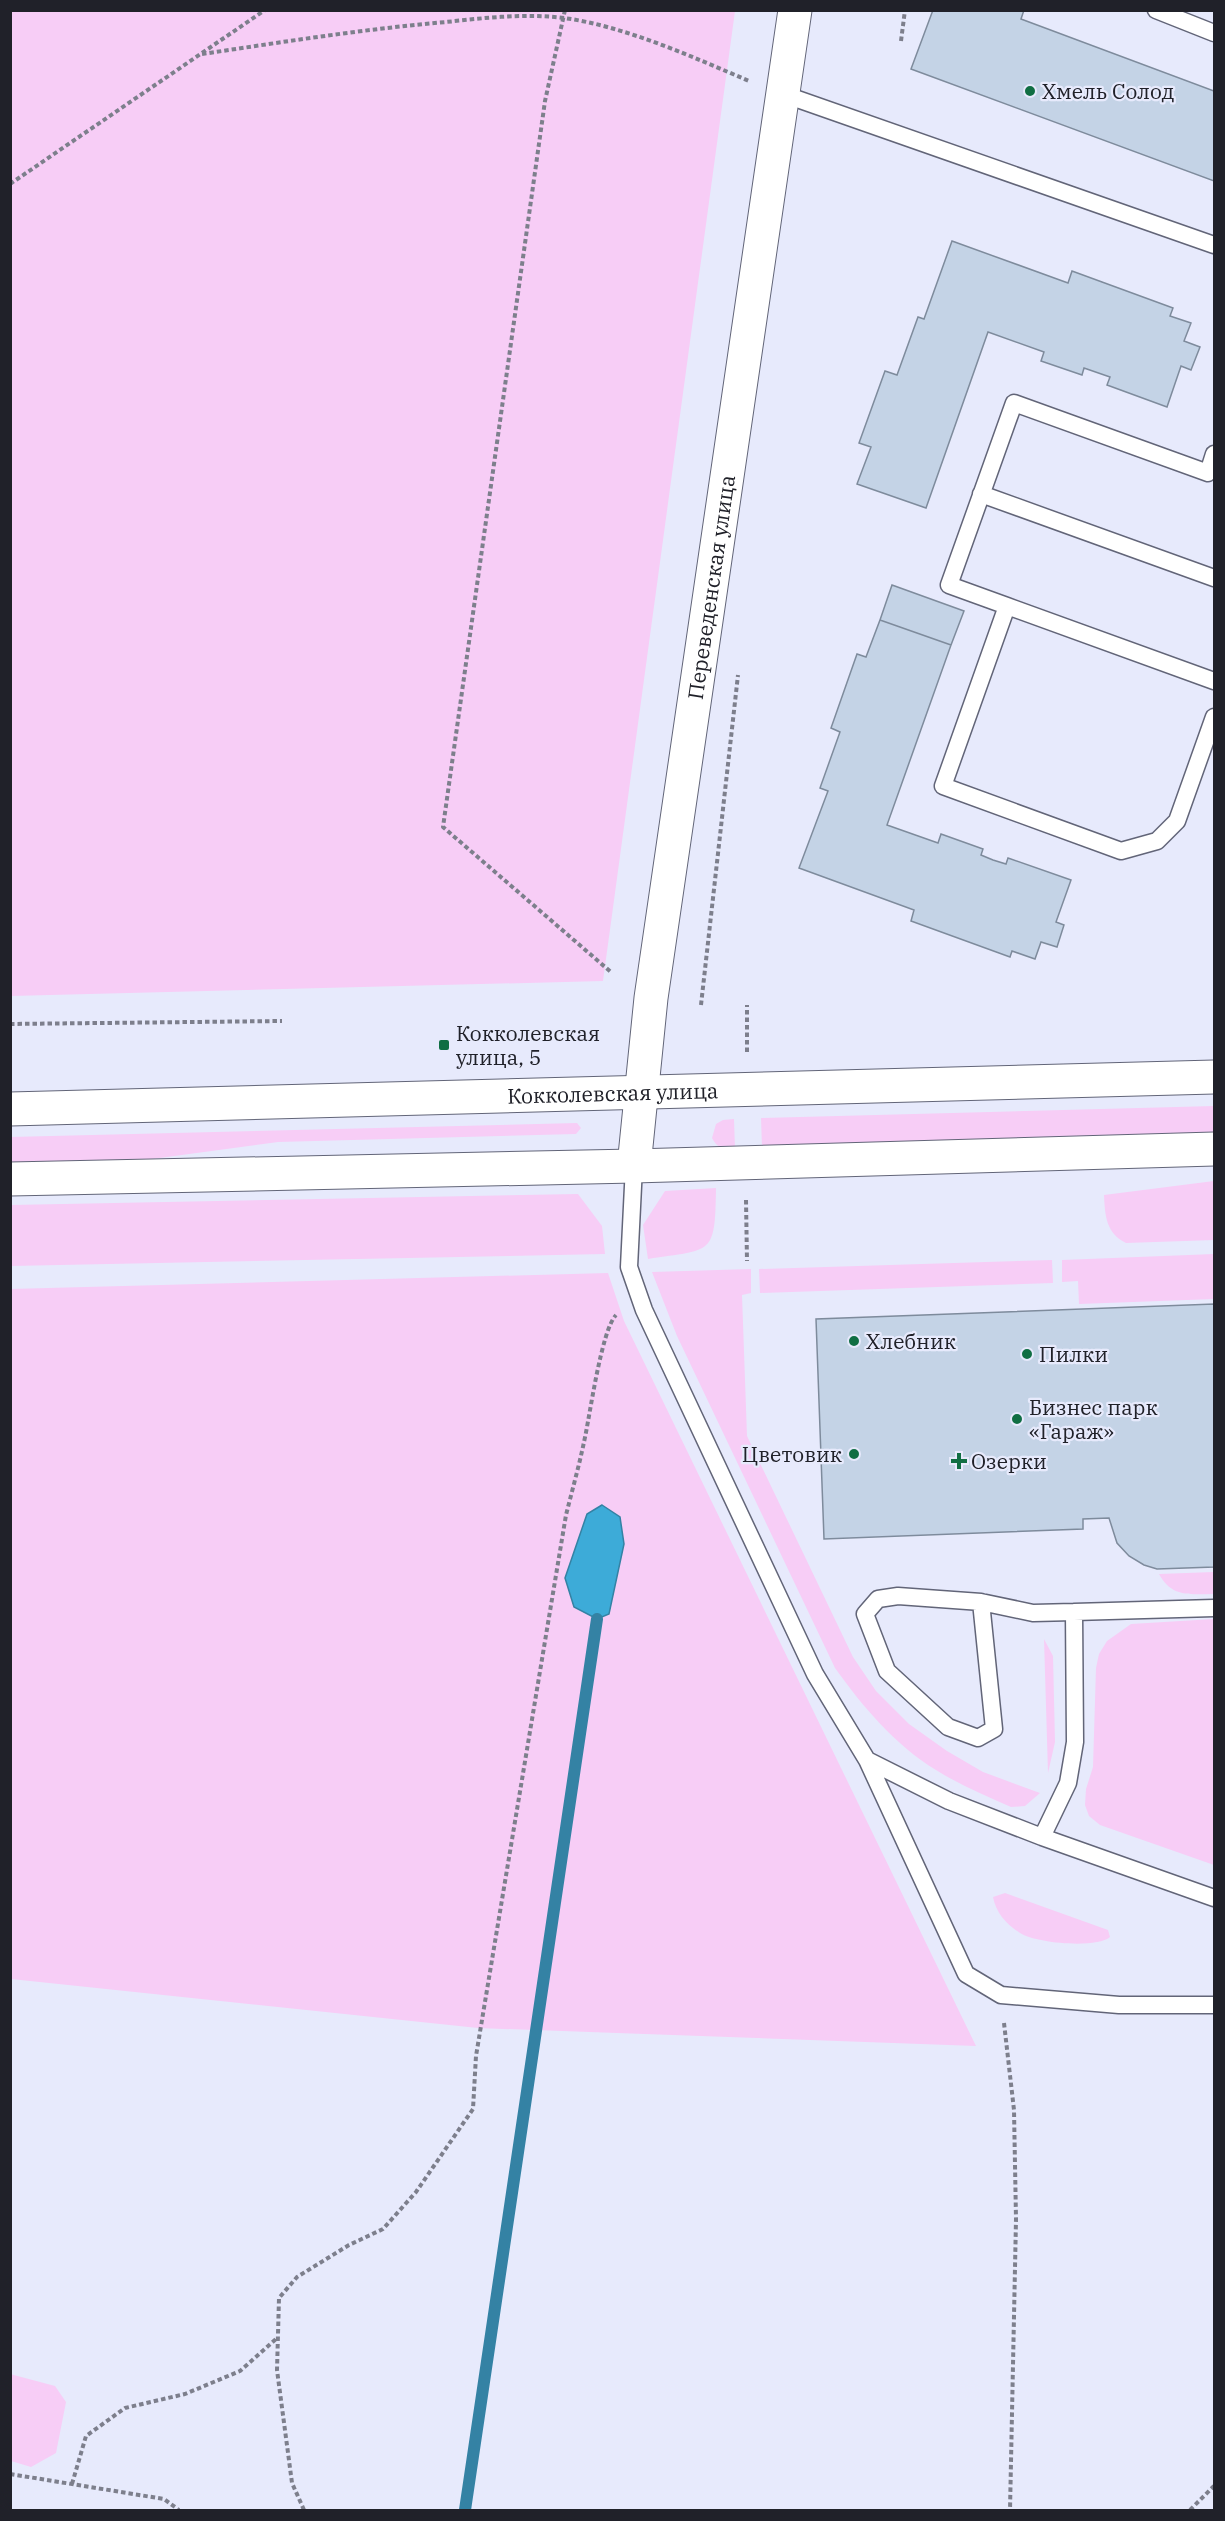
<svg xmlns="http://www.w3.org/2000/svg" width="1225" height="2521" font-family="'IBM Plex Serif',serif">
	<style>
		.green { fill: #f7cdf6 }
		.water { fill: #3dabd8; stroke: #3482a4; stroke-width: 1.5 }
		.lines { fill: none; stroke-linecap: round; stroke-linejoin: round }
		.stream { stroke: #3482a4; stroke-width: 12 }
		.building { fill: #c4d3e6; stroke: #7e8b9c; stroke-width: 1.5 }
		.lane-casing { stroke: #626578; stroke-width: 19 }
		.street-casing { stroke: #626578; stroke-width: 35 }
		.path { stroke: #7d7f8c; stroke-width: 4; stroke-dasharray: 4.5 3; stroke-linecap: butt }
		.lane { stroke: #fff; stroke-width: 16 }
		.street { stroke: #fff; stroke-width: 33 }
		.poi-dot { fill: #106e43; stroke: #e7eafc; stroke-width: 2 }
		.labels { text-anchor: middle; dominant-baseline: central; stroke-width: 4.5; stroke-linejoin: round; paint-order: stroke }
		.poi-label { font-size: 21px; fill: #202129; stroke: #e7eafc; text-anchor: start }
		.street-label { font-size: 21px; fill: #202129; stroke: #e7eafc }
	</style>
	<rect width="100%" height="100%" fill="#e7eafc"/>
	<!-- green -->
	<path class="green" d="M10 11H735L603 981 11 996Z
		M1214 1106V1135L762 1148 761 1118Z
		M734 1119 735 1149C723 1149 717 1148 712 1138L716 1124 723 1120Z
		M577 1123 581 1128 576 1134 278 1142 115 1164 11 1166 10 1137Z
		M1214 1181V1240L1126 1243C1106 1233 1105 1216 1104 1195Z
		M716 1188C715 1256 713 1249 648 1259L643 1225 665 1191Z
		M578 1194 602 1226 605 1254 11 1266V1205Z
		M1214 1254V1299L1079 1304 1078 1281 1062 1282V1260Z
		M1052 1260 1053 1283 760 1293 759 1269Z
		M751 1269V1293L742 1295 747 1436 853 1657 876 1691 909 1724 947 1751 983 1772 1040 1793 1025 1806 1011 1807C986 1796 960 1785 936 1770 895 1745 863 1707 835 1668L677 1336 652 1272Z
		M608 1273 624 1321 976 2046 478 2028 11 1979 10 1289Z
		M1214 1572V1594C1190 1594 1172 1598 1159 1574Z
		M1214 1619V1865L1100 1825 1089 1816 1085 1805 1086 1789 1093 1767 1096 1668 1099 1654 1107 1641 1131 1624Z
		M1044 1639 1053 1656 1055 1742 1048 1773Z
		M1005 1893 1108 1930 1110 1937C1096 1949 1035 1943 1020 1933 1006 1924 996 1913 993 1897Z
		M10 2374 55 2386 66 2402 56 2453 31 2467 11 2461Z"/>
	<!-- water -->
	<path class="water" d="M602 1505 620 1517 624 1544 609 1614 597 1619 574 1607 565 1578 587 1514Z"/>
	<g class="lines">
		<!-- stream -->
		<path class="stream" d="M465 2510 597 1619"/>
	</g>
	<!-- building -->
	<path class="building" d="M933 10H1024L1021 19 1214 91V181L911 69Z
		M952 241 1068 283 1072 271 1173 308 1170 316 1191 323 1184 341 1200 347 1191 370 1181 366 1167 407 1107 385 1110 377 1084 368 1082 375 1041 361 1044 352 988 332 926 508 857 484 871 447 859 443 885 371 897 375 918 317 924 319Z
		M892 585 964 611 951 645 880 620Z
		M880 620 951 645 887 825 938 843 941 834 983 849 981 855 993 860 1006 864 1008 858 1071 880 1056 922 1064 925 1057 947 1041 942 1035 959 1012 951 1010 957 911 921 914 910 799 868 828 791 820 788 840 732 831 728 857 654 866 657Z
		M1214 1304V1567L1157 1569 1144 1565 1129 1556 1117 1543 1109 1518 1083 1519V1529L824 1539 816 1319Z"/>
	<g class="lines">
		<defs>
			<path id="lane" d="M1156 10 1214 33
				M783 94 1214 245
				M981 494 1214 578
				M1007 606 949 585 1014 403 1208 473 1214 454
				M1214 681 1007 606 943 786 1121 851 1157 841 1177 821 1214 717
				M634 1166 629 1267 644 1310 815 1674 867 1760 949 1801 1042 1837 1214 1898
				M981 1602 994 1729 978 1738 948 1727 887 1671 865 1614 878 1599 898 1596 981 1602 1033 1613 1074 1612 1075 1742 1068 1783 1042 1837
				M1074 1612 1214 1608
				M867 1760 966 1974 1001 1995 1119 2005H1214"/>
			<g id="street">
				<path id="s1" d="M10 1109 1214 1077"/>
				<path id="s2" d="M634 1166 651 998 795 10"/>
				<path d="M10 1179 634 1166 1214 1149"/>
			</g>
		</defs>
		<!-- lane casing -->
		<use href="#lane" class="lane-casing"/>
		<!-- street casing -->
		<use href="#street" class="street-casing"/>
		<!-- path -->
		<path class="path" d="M565 10 545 101 443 827 612 973
			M901 41 905 10
			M202 54C283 42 364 29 446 22 484 18 526 13 564 18 624 26 693 57 749 81
			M10 184 265 10
			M701 1005 738 675
			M10 1024 282 1021
			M747 1052V1005
			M746 1200 747 1261
			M1004 2023 1014 2110 1016 2219 1010 2510
			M10 2474 164 2499 179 2510
			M72 2484 86 2436 125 2408 185 2394 240 2371 276 2339
			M304 2510 292 2483 277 2370 279 2298 297 2277 349 2245 383 2229 416 2192 473 2109 476 2056 566 1515C572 1491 579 1466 584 1442 590 1416 601 1331 616 1315
			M1190 2510 1214 2486"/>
		<!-- lane -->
		<use href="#lane" class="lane"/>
		<!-- street -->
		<use href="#street" class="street"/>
	</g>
	<!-- markers -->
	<g class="poi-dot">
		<circle cx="1030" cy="91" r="6"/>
		<rect x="438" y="1039" width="12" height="12" rx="3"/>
		<circle cx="854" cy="1341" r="6"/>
		<circle cx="1027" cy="1354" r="6"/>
		<circle cx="1017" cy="1419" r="6"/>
		<circle cx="854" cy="1454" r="6"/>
		<path d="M956 1452h6v6h6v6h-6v6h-6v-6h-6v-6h6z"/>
	</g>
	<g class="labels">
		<!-- poi labels -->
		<g class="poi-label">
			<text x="1042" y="91">Хмель Солод</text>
			<text x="456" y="1033">Кокколевская<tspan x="456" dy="24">улица, 5</tspan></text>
			<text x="866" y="1341">Хлебник</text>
			<text x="1039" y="1354">Пилки</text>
			<text x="1029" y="1407">Бизнес парк<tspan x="1029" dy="24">«Гараж»</tspan></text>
			<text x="842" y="1454" text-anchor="end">Цветовик</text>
			<text x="971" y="1461">Озерки</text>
		</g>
		<!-- street labels -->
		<g class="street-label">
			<text stroke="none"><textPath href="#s2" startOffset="584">Переведенская улица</textPath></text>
			<text stroke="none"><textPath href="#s1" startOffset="603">Кокколевская улица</textPath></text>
		</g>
	</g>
	<!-- border -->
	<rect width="1225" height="2521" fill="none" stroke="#202129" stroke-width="24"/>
</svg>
